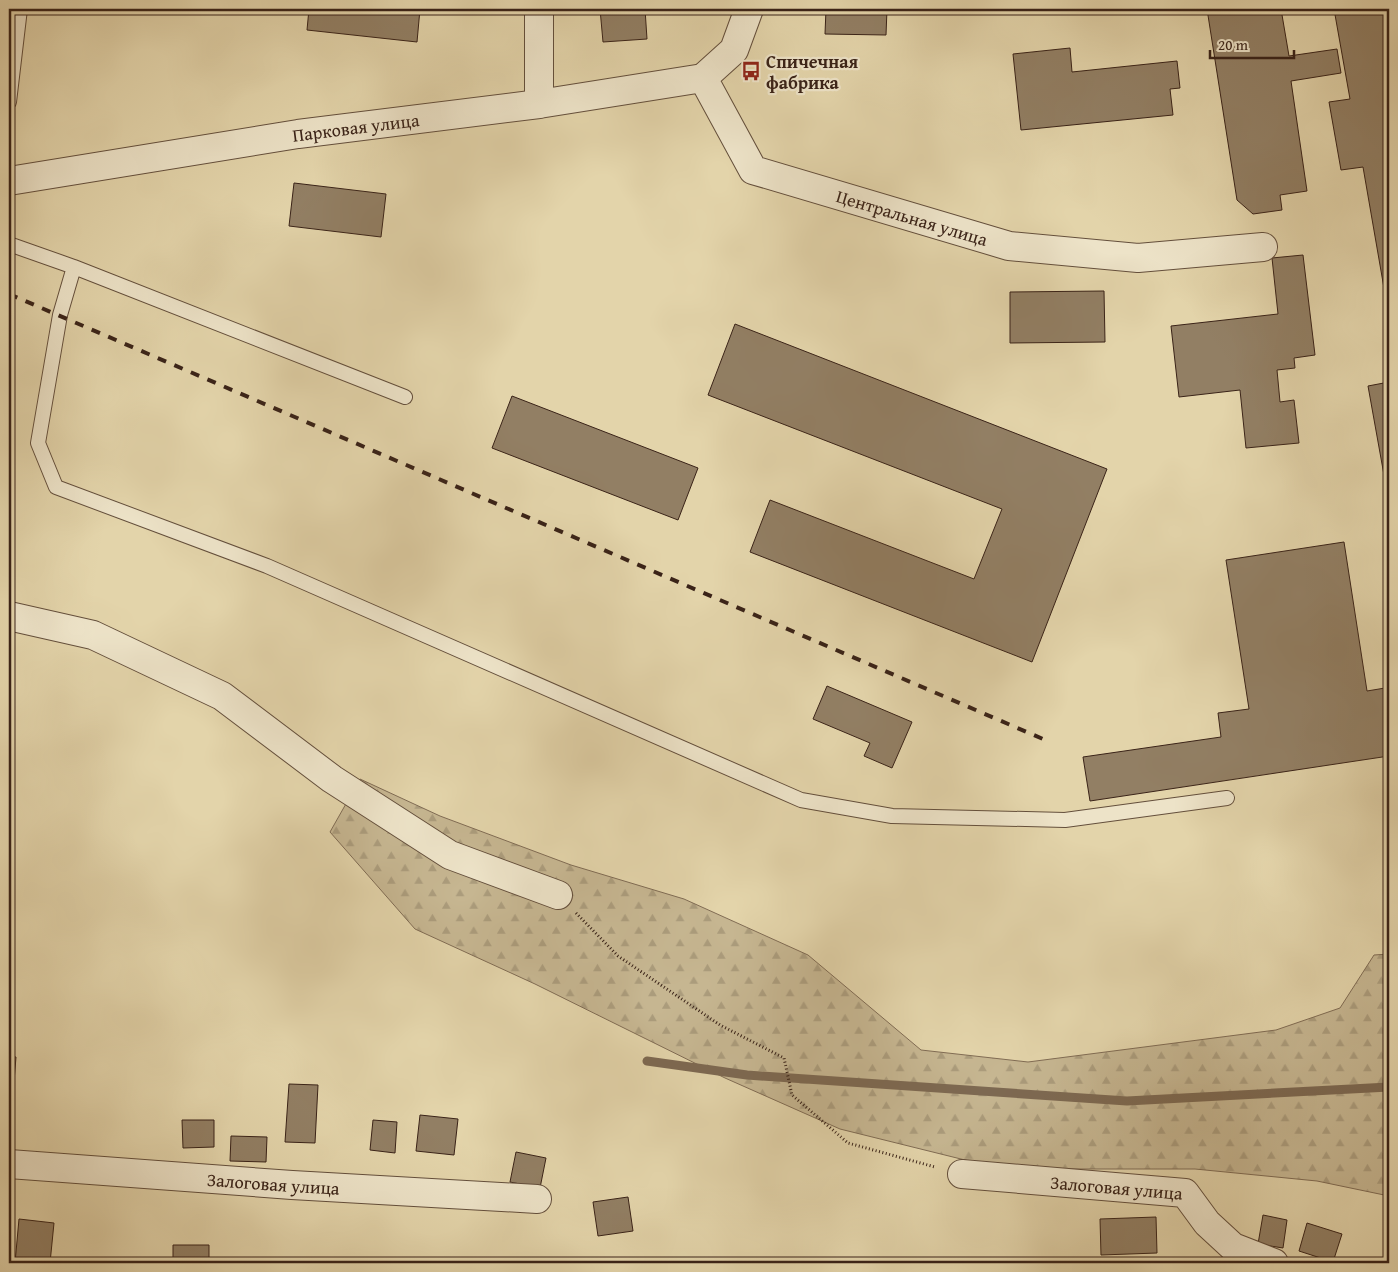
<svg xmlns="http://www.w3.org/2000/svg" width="1398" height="1272" font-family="'Gentium Book Plus',serif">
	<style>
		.forest { fill: url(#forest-firs); stroke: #806c54 }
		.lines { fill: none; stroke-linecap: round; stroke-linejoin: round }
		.stream { stroke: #7d6952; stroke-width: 9 }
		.building { fill: #927f64; stroke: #3a2318 }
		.service-casing { stroke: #644f3c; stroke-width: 16 }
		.minor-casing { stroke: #644f3c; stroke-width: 30 }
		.tertiary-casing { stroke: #644f3c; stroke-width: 30 }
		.path { stroke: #3a2318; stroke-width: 3; stroke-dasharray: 1 2.5; stroke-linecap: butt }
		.service { stroke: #ede3c8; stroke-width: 14 }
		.minor { stroke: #ede3c8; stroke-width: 28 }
		.tertiary { stroke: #ede3c8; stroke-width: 28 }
		.rail { stroke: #3a2318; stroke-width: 4; stroke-dasharray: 9 9; stroke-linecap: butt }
		.labels { text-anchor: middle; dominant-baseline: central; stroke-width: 4.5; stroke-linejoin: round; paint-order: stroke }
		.poi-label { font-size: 18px; font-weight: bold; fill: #3a2318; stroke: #ede3c8; text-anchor: start }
		.street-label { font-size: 18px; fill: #3a2318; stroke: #ede3c8 }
	</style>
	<defs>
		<pattern id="forest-firs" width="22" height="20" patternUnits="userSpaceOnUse" patternTransform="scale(1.25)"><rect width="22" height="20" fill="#c6b691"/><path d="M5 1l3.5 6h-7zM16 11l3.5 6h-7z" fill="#ab9c7c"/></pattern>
	</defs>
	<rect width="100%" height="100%" fill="#e3d4aa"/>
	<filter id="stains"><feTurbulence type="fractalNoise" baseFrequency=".004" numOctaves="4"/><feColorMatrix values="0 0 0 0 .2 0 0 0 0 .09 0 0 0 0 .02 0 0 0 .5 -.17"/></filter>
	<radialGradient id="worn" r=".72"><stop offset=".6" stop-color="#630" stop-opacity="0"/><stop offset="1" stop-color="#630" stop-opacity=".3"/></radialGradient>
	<!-- forest -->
	<path class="forest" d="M360 779 440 816 571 865 684 899 808 955 921 1050 1028 1062 1276 1030 1340 1008 1374 955 1389 954V1196L1317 1181 1195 1169H1069L969 1161 840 1129 725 1078 535 984 415 929 330 832Z"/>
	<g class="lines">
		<!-- stream -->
		<path class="stream" d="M647 1061 747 1075 1127 1101 1389 1087"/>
	</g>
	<!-- building -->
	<path class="building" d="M309 9H420L417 42 307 30Z
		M600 9H645L647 39 603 42Z
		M826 9H887L886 35 825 34Z
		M1207 9H1281L1289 56 1337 49 1341 73 1291 81 1307 191 1280 195 1282 210 1253 214 1237 200Z
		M1334 9H1389V317L1363 167 1341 170 1329 102 1350 99Z
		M1070 48 1072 72 1177 61 1180 88 1170 89 1173 115 1021 130 1013 54Z
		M294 183 386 194 381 237 289 226Z
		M1303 255 1315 355 1294 358 1295 368 1277 370 1280 402 1294 400 1299 443 1246 448 1240 390 1179 397 1171 326 1278 314 1272 258Z
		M1104 291 1105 342 1010 343V292Z
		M735 324 1107 469 1032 662 750 552 770 500 974 579 1002 509 708 395Z
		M1389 382V503L1368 386Z
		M512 396 698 468 678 520 492 448Z
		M1344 542 1367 691 1385 688 1389 713V756L1090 801 1083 757 1221 737 1218 713 1249 709 1226 560Z
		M827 686 912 722 892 768 864 756 870 743 813 719Z
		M9 1056 16 1057 9 1143Z
		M289 1084 318 1085 315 1143 285 1142Z
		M420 1115 458 1119 454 1155 416 1151Z
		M182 1120H214V1147L183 1148Z
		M373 1120 397 1122 395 1153 370 1150Z
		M231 1136 267 1137 266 1162 230 1161Z
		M516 1152 546 1158 540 1188 510 1182Z
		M628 1197 633 1231 598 1236 593 1202Z
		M1263 1215 1287 1220 1283 1248 1258 1244Z
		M1156 1217 1157 1253 1101 1255 1100 1219Z
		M19 1219 54 1223 50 1263H15Z
		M1307 1223 1342 1234 1333 1262 1299 1251Z
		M173 1245H209V1263H173Z"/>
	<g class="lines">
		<defs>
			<path id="service" d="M9 102 20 9
				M9 244 74 267 405 397
				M74 267 60 315 38 443 56 487 267 566 801 800 892 816 1065 820 1227 798"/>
			<g id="minor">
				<path d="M539 9V104"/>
				<path id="s1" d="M749 9 734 50 703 78 753 170 1009 246 1138 258 1263 247"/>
				<path d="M9 616 93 635 222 696 332 779 450 855 558 895"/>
				<path id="s2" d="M9 1164 292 1185 537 1199"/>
				<path id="s3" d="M962 1174 1185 1193 1207 1223 1233 1247 1274 1263"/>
			</g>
			<g id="tertiary">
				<path id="s4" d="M9 181 298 134 539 104 703 78"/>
			</g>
		</defs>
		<!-- service casing -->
		<use href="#service" class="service-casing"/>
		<!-- minor casing -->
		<use href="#minor" class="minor-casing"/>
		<!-- tertiary casing -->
		<use href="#tertiary" class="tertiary-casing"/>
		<!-- path -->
		<path class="path" d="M576 913 618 956 720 1025 784 1058 792 1095 848 1143 935 1167"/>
		<!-- service -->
		<use href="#service" class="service"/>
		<!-- minor -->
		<use href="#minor" class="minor"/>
		<!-- tertiary -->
		<use href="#tertiary" class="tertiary"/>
		<!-- rail -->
		<path class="rail" d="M9 294 1043 739"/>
	</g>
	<!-- icons -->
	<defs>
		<symbol id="bus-bare" viewBox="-9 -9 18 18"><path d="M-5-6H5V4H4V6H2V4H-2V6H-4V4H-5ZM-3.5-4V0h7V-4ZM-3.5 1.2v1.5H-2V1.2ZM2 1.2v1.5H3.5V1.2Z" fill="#8f2418" stroke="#ede3c8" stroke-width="2.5" paint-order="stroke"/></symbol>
	</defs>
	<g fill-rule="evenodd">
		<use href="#bus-bare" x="737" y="57" width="28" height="28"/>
	</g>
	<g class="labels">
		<!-- poi labels -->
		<g class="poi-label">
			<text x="766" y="61">Спичечная<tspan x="766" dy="21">фабрика</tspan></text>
		</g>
		<!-- street labels -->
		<g class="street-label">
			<text stroke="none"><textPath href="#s4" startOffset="351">Парковая улица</textPath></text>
			<text stroke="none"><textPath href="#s1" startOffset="356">Центральная улица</textPath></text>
			<text stroke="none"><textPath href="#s2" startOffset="265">Залоговая улица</textPath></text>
			<text stroke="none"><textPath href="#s3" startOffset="155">Залоговая улица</textPath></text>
		</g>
	</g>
	<!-- margin -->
	<rect width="1398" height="1272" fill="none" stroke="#e3d4aa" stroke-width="30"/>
	<rect x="10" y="10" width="1378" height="1252" fill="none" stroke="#3a2318" stroke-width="2.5"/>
	<rect x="15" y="15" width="1368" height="1242" fill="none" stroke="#3a2318"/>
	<!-- scale -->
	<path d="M1210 50v8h84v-8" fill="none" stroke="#3a2318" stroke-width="2.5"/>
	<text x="1218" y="50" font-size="15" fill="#3a2318" stroke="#ede3c8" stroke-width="4" paint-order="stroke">20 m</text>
	<rect width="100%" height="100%" filter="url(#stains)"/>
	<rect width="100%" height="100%" fill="url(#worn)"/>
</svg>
